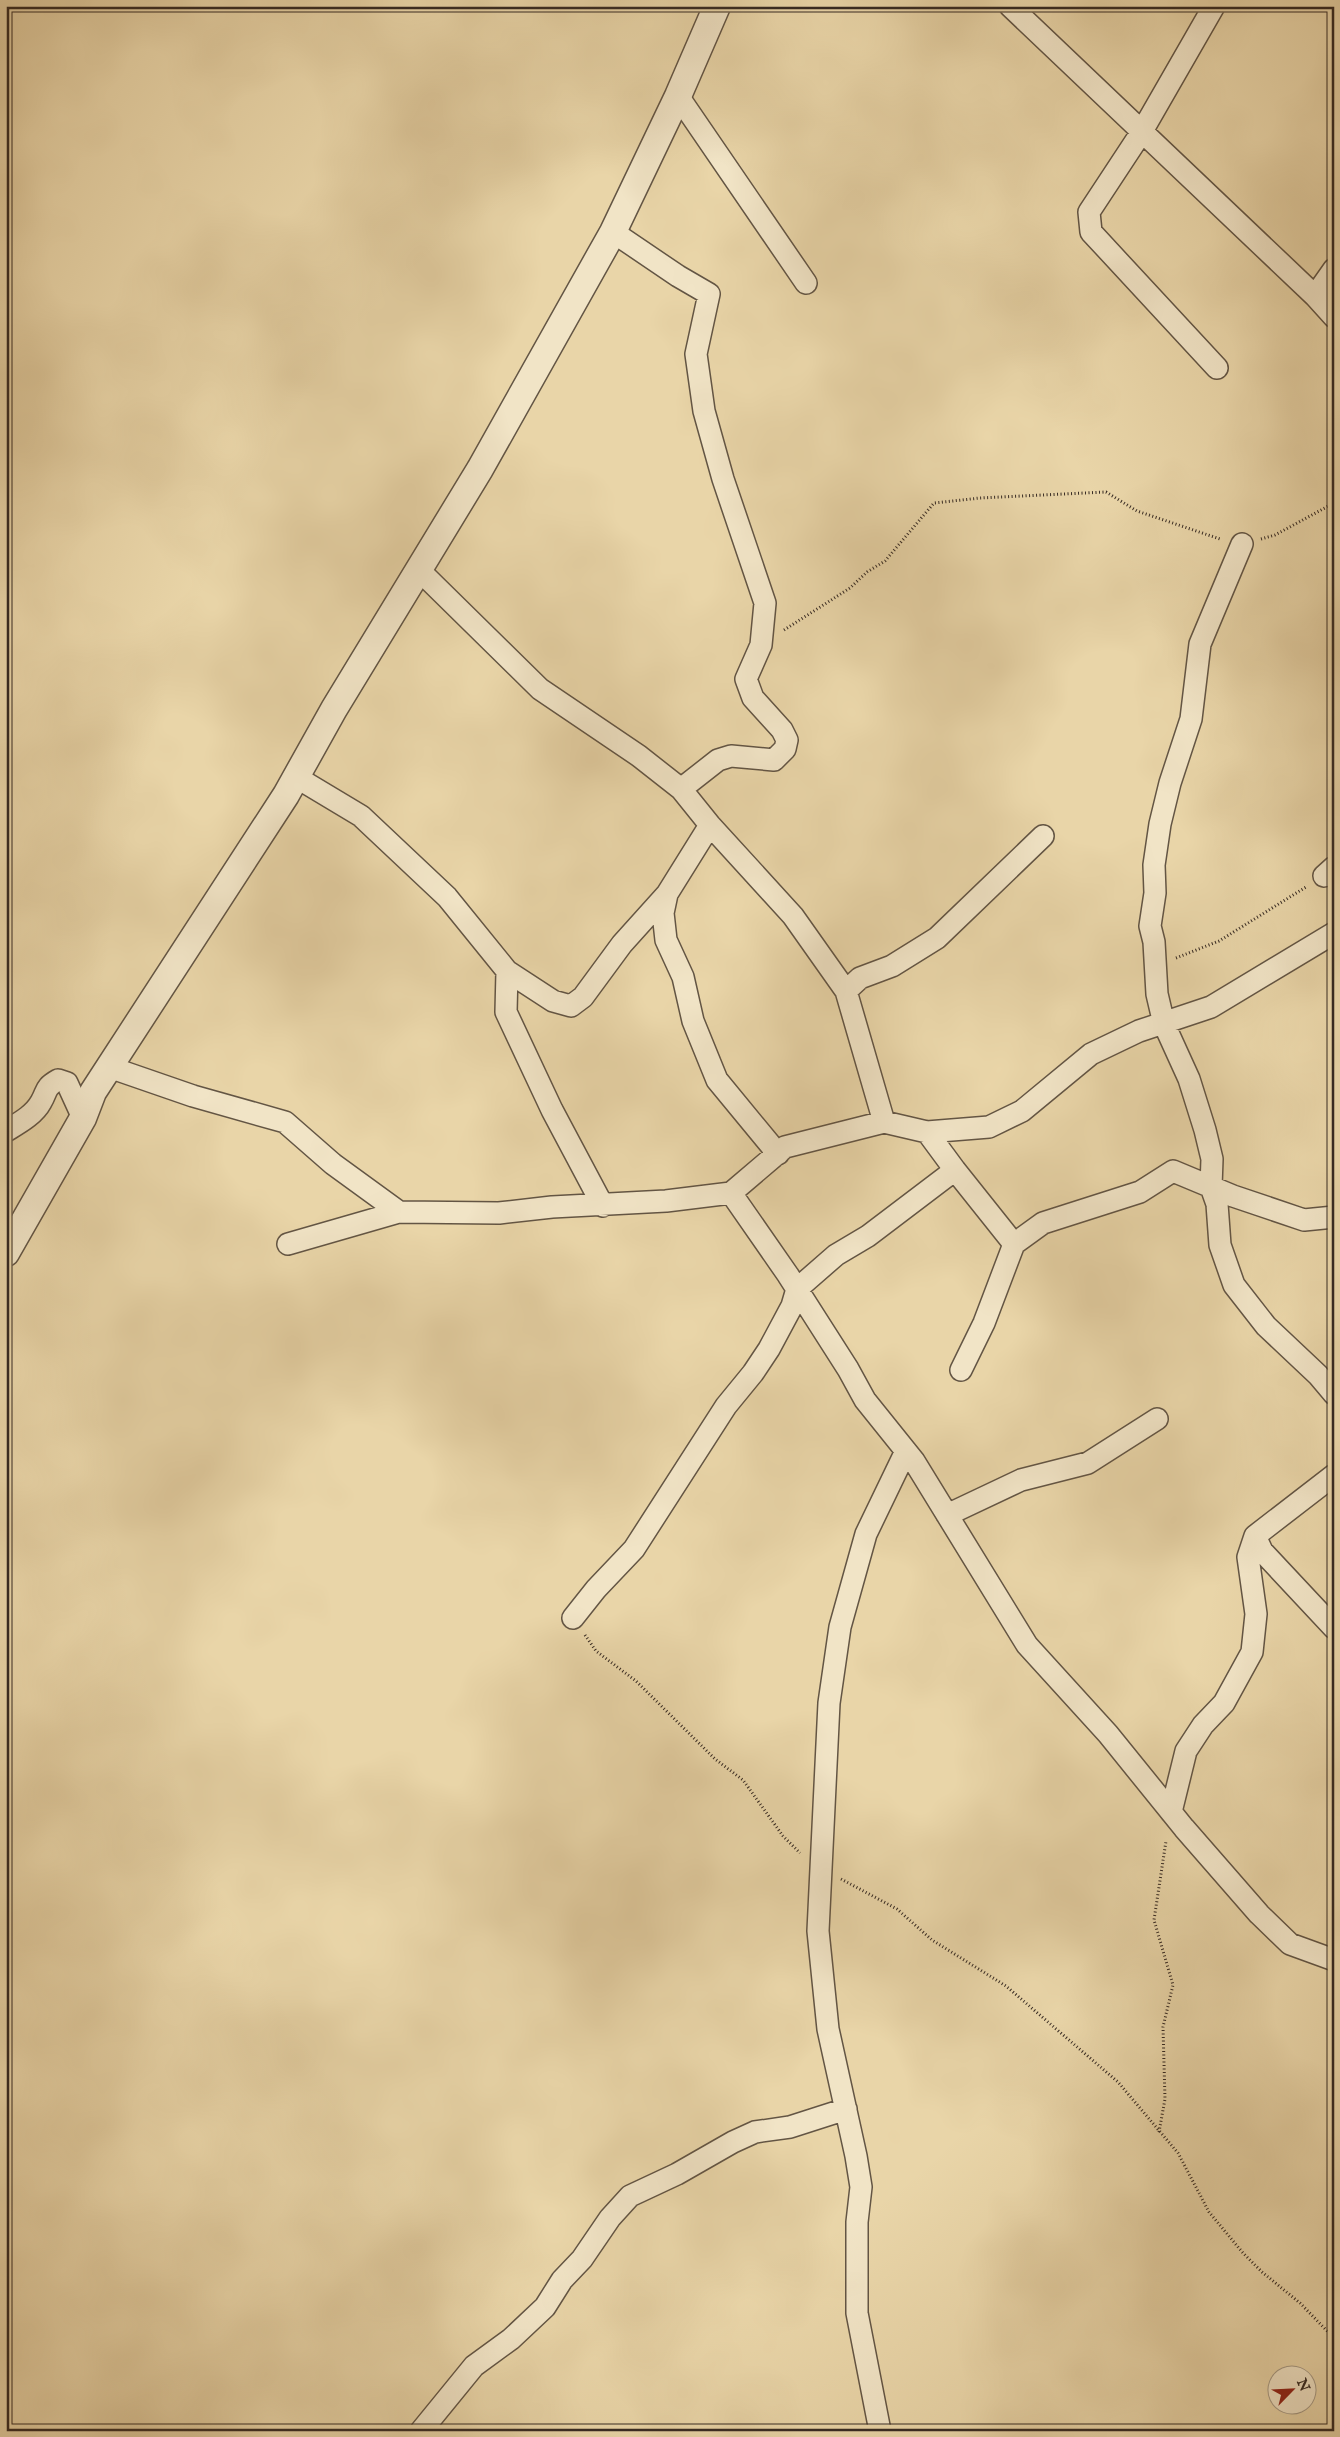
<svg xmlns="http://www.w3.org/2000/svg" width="1340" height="2437" font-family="'IM FELL English',serif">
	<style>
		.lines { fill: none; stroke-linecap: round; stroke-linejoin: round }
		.minor-casing { stroke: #635544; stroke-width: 24 }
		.tertiary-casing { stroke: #635544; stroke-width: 29 }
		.path { stroke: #362a23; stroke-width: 3; stroke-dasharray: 1 2.5; stroke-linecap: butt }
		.minor { stroke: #f1e4c6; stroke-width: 21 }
		.tertiary { stroke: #f1e4c6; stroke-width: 26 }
	</style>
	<rect width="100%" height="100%" fill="#e9d5a8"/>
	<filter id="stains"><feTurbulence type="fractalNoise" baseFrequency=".004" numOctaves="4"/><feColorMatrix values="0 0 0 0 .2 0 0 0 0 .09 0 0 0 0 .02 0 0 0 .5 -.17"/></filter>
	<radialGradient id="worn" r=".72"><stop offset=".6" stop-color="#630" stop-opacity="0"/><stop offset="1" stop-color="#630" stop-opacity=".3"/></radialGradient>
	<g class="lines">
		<defs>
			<path id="minor" d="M1010 6 1315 296 1334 317
				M1214 6 1141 133 1089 212 1091 232 1217 368
				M678 96 806 283
				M613 232 678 276 709 294 696 354 704 411 723 479 765 603 761 645 746 679 753 698 782 730 787 740 785 749 774 760 731 756 718 760 681 789
				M1315 296 1334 269
				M1242 544 1200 644 1191 719 1170 783 1160 824 1154 865 1155 893 1150 926 1154 942 1157 994 1164 1024 1189 1079 1205 1130 1212 1159 1211 1187 1217 1204 1220 1245 1234 1285 1266 1326 1318 1375 1334 1394
				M420 571 540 689 639 756 681 789 710 825 793 916 846 991 860 978 892 966 937 938 1043 836
				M296 777 361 816 447 897 507 971 553 1001 571 1006 583 997 622 944 667 894 710 825
				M1324 876 1334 867
				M667 894 663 913 666 940 683 977 693 1021 717 1080 778 1154
				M507 971 506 1012 552 1110 603 1206
				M846 991 884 1122
				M109 1067 193 1096 285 1122 333 1164 399 1212 499 1213 552 1207 666 1201 731 1193 785 1147 884 1122 927 1132 989 1127 1022 1111 1091 1054 1139 1031 1211 1007 1334 933
				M6 1131C19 1123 34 1115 41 1102 48 1090 44 1088 58 1080L67 1083 83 1118
				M927 1132 955 1170 1014 1244
				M731 1193 788 1275 848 1369 865 1400 914 1461 1027 1645 1108 1734 1184 1828 1259 1914 1290 1944 1334 1960
				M288 1244 399 1212
				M961 1370 984 1323 1014 1244 1043 1223 1140 1192 1173 1171 1233 1196 1304 1220 1334 1217
				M947 1515 1021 1480 1088 1463 1157 1419
				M1255 1536 1262 1551 1334 1628
				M573 1618 596 1589 634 1549 726 1406 753 1373 769 1349 792 1306 797 1289 836 1255 868 1236 955 1170
				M1171 1812 1186 1751 1203 1725 1224 1703 1252 1652 1256 1614 1248 1557 1255 1536 1334 1475
				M421 2431 474 2366 511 2339 545 2307 562 2280 582 2259 610 2218 630 2196 677 2174 733 2142 755 2132 790 2127 846 2109
				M880 2431 857 2313V2222L861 2187 856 2156 828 2029 818 1931 829 1703 840 1627 866 1534 906 1451"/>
			<path id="tertiary" d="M6 1253 83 1118 93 1092 286 795 334 709 480 469 613 232 678 96 717 6"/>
		</defs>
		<!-- minor casing -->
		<use href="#minor" class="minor-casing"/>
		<!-- tertiary casing -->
		<use href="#tertiary" class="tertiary-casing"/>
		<!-- path -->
		<path class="path" d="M1261 539 1275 535 1334 503
			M784 630 850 588 867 572 885 561 934 503 980 498 1106 492 1137 511 1220 539
			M1176 958 1219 941 1306 887
			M585 1635 596 1651 636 1681 715 1759 743 1780 783 1836 800 1853
			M841 1879 897 1909 932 1940 1006 1986 1118 2082 1178 2153 1209 2212 1243 2253 1262 2272 1300 2303 1334 2338
			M1159 2132 1165 2099 1163 2027 1173 1985 1154 1920 1166 1841"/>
		<!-- minor -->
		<use href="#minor" class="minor"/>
		<!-- tertiary -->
		<use href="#tertiary" class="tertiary"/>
	</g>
	<!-- margin -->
	<rect width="1340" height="2437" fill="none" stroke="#e9d5a8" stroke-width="25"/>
	<rect x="8" y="8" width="1325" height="2422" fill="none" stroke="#362a23" stroke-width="2.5"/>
	<rect x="12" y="12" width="1315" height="2412" fill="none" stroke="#362a23"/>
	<!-- north arrow -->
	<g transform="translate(1292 2390) rotate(66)"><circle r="24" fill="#f1e4c6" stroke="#a69a85"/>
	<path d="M0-4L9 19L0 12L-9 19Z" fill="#8f2418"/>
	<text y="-8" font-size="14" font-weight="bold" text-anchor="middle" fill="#362a23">N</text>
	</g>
	<rect width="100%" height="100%" filter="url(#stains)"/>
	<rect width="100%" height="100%" fill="url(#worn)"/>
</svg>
